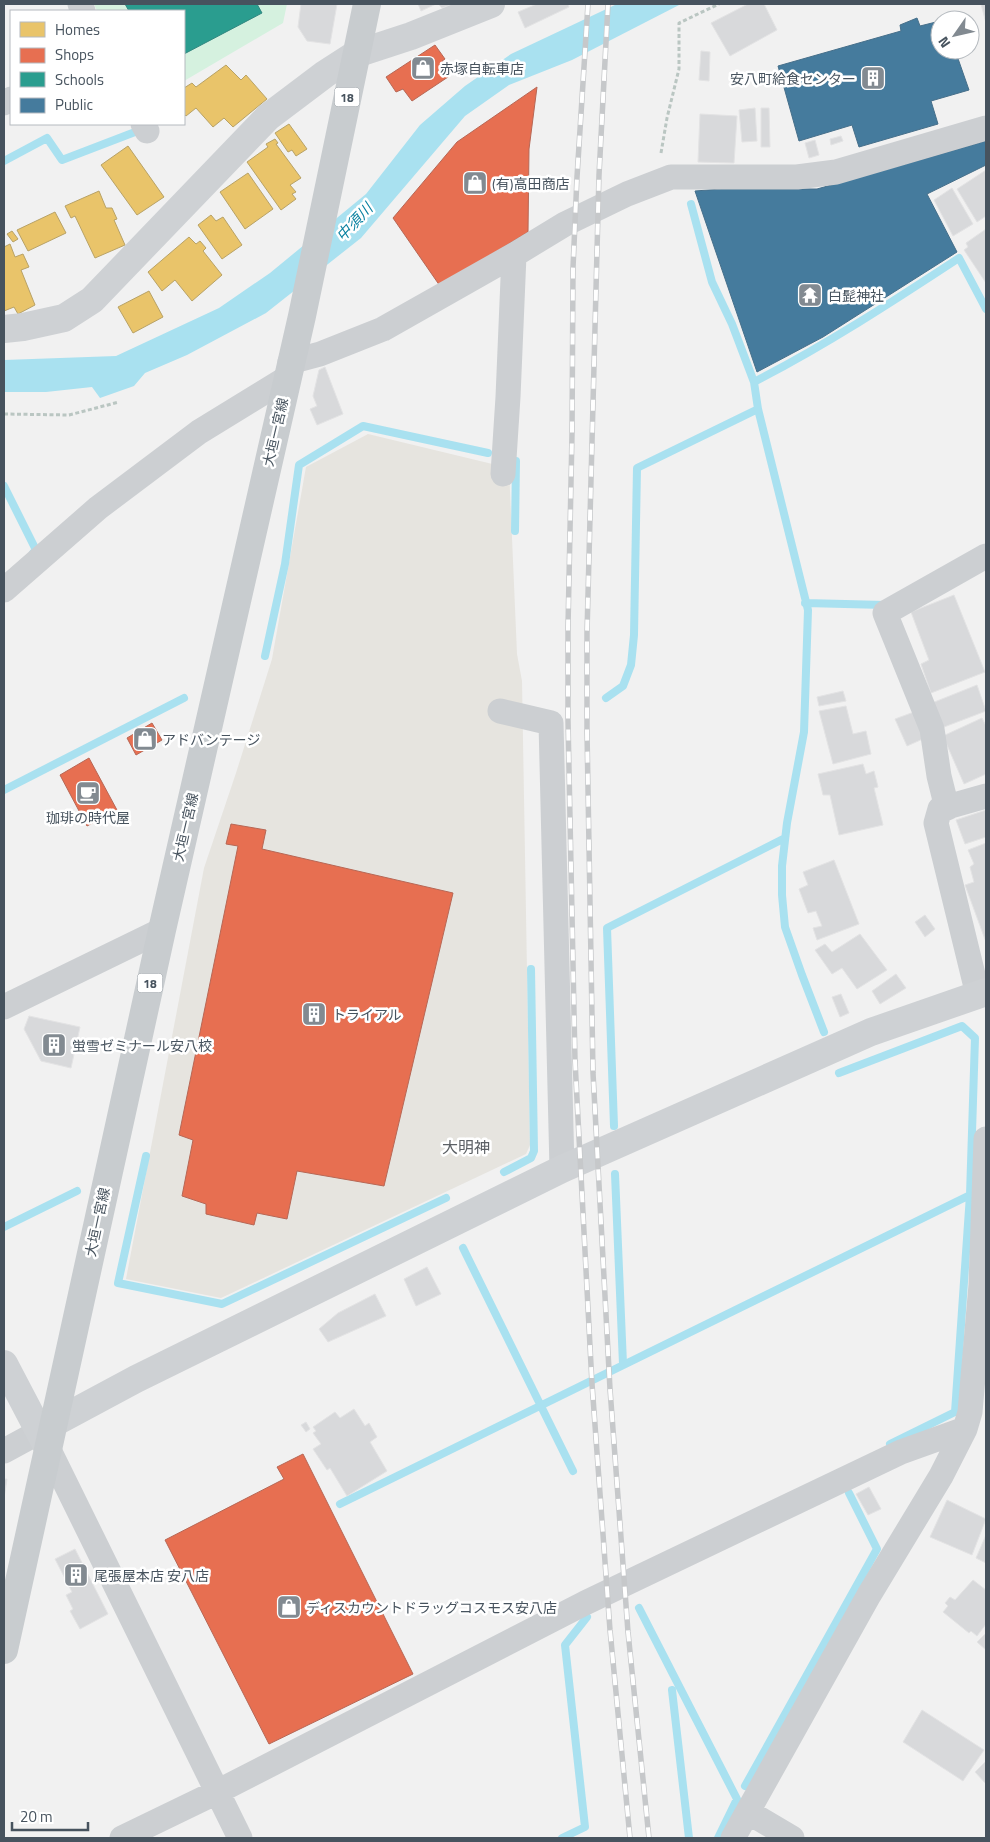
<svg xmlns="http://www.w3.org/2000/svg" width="990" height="1842" font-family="'Titillium Web','Noto Sans JP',sans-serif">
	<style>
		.commercial { fill: #e6e4df }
		.green { fill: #d5f1df }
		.water { fill: #a9e1f0 }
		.homes { fill: #e9c46a; stroke: #b8a266 }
		.shops { fill: #e76f51; stroke: #b76755 }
		.schools { fill: #2a9d8f; stroke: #338780 }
		.public { fill: #457b9d; stroke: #466f8a }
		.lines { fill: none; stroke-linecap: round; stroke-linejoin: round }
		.stream { stroke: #a9e1f0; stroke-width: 8 }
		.building { fill: #d8d9db; stroke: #e3e3e4 }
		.path { stroke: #bac6c2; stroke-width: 3; stroke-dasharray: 4 2.5; stroke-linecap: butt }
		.street { stroke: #cccfd2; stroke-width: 25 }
		.secondary { stroke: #ced1d4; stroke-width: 28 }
		.primary { stroke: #c8cccf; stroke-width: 28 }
		.rail-casing { stroke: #c6c8ca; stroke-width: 5.5 }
		.rail { stroke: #fff; stroke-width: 4; stroke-dasharray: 11; stroke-linecap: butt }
		.labels { text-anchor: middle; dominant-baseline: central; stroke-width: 5; stroke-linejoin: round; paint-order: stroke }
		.shield { fill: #fff; stroke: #7e878e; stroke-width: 1 }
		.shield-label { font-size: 12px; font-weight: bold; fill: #47535e }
		.poi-label { font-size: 14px; fill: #47535e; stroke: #fff; text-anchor: start }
		.street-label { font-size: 14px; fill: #47535e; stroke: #fff }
		.water-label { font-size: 15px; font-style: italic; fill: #0981a0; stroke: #fff }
		.quarter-label { font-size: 16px; fill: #5c6065; stroke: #fff }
	</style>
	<rect width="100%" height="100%" fill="#f1f1f1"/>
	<!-- commercial -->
	<path class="commercial" d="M368 434 509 468 517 654 522 681 530 1145 526 1154 221 1298 126 1279 204 868 236 773 272 659 306 467Z"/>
	<!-- green -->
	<path class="green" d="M94 4H287L283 23 184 81V11H97Z"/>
	<!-- water -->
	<path class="water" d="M617 4H681L572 60 509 85 465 116 361 238 266 313 187 355 145 373 134 386 100 398 92 387 46 392H4V360L116 356 219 308 270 273 366 194 420 125 465 86 511 54Z"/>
	<!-- homes -->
	<path class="homes" d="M226 65 241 80 246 75 267 99 233 127 224 118 213 127 196 108 186 116 184 114V88L192 83 196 87Z
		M289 124 307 149 296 156 292 150 288 152 275 133Z
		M275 139 278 143 276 144 301 178 290 185 296 192 292 194 296 199 281 210 247 162 268 147 266 144Z
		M128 146 164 197 137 215 101 165Z
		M248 173 273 209 245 229 220 192Z
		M99 191 106 208H112L117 219 114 220 125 245 95 258 75 216 71 218 65 206Z
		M55 212 66 233 28 251 17 230Z
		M211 215 216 221 223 217 242 245 222 259 198 225Z
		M12 231 18 239 13 242 7 234Z
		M189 237 196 244 200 241 206 248 203 251 222 275 192 301 175 280 162 291 148 272Z
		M10 244 15 257 23 254 29 267 21 270 35 305 18 314 14 307 4 311V247Z
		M149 291 163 317 133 333 118 307Z"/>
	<!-- shops -->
	<path class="shops" d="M435 45 445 59 442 61 451 75 412 101 403 89 396 92 386 77Z
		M537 87 529 149 528 232 440 286 393 218 457 142Z
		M152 723 162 740 136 755 127 738Z
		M89 758 117 810 87 826 60 775Z
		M231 824 266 830 262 849 453 893 384 1186 297 1171 287 1219 257 1213 254 1225 206 1214V1204L182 1196 193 1140 179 1135 238 846 226 844Z
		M303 1454 413 1674 269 1744 165 1540 284 1479 277 1467Z"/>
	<!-- schools -->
	<path class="schools" d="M125 4H257L262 13 184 54V11H129Z"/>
	<!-- public -->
	<path class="public" d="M917 18 920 26 940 21V50H955L969 90 931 101 938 124 859 147 852 125 799 141 778 66 901 31 900 25Z
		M986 141V165L927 194 957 252 823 337 757 372 695 191 721 189H817Z"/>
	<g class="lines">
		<!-- stream -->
		<path class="stream" d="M4 161 47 138 62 160 135 132
			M691 204 712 282 732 324 754 382 758 409 808 610 804 732 787 823 782 866V895L785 927 802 975 824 1032
			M754 382C826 345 892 302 959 258L986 309
			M4 486 36 550 33 553
			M515 531 516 461
			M805 603 885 605
			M265 656 285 564 299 465 363 426 488 453
			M606 698 623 686 631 665 634 635 637 468 758 409
			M4 790 184 698
			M839 1073 962 1026 975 1038 970 1195 955 1412 890 1444
			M614 1126 607 928 785 838
			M146 1156 118 1283 222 1304 446 1198
			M504 1172 531 1158 534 1151 531 969
			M615 1174 623 1364
			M4 1227 77 1191
			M463 1248 573 1471
			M340 1504 970 1195
			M639 1608 737 1799 718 1838
			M672 1690 689 1838
			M745 1786 877 1549 849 1493
			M562 1838 585 1827 565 1645 587 1617"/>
	</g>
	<!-- building -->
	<path class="building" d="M301 4H337L330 44 307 41 298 27Z
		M418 4H436L421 11Z
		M438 4H454L442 8Z
		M537 4H568L569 7 525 28 518 12Z
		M748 4H764L777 30 730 56 711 23Z
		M981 4H986V23Z
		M701 51 710 52 709 81 699 80Z
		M755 108 757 141 742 142 739 110Z
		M761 108H769L770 147H761Z
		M700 114 737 116 734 163 698 162Z
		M841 136 843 141 831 145 830 139Z
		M815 140 819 155 809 158 805 143Z
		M986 170V216L977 222 957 189Z
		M952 188 973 224 953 236 934 200Z
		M986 229V283L964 250 968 247 966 243Z
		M325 367 343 414 317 425 310 409 317 406 313 396 319 370Z
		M954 595 985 672 931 693 921 664 929 660 911 612Z
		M977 685 986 711 944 727 932 703Z
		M843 691 846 701 819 706 817 697Z
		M846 706 853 734 866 731 871 754 833 764 819 711Z
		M914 712 925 738 907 746 895 719Z
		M982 718 986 726V774L964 784 943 736Z
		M863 764 866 774 874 771 878 787 874 788 883 825 839 835 830 795H823L818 774Z
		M986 810V837L965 844 956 820Z
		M986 843V942L965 885 974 882 970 867 974 864 968 850Z
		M834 860 859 924 817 940 813 928 822 926 816 911 808 913 799 889 808 885 803 872Z
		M925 915 935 929 925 937 915 922Z
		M860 934 887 970 857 989 842 968 832 974 815 950 825 944 832 952Z
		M896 974 906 988 880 1004 872 991Z
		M841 994 849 1013 840 1017 832 997Z
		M29 1016 80 1027 71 1068 41 1061 24 1029Z
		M427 1267 441 1294 416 1306 404 1279Z
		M375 1294 386 1316 328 1342 319 1329 338 1313Z
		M354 1409 365 1426 369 1423 377 1437 370 1442 387 1471 347 1496 330 1468 327 1470 313 1449 321 1444 313 1433 316 1431 313 1427 335 1412 340 1418Z
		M306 1422 310 1429 306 1432 301 1425Z
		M4 1479H7L4 1498Z
		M869 1487 881 1509 868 1515 856 1494Z
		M947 1500 986 1519 972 1555 930 1537Z
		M986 1535V1563L976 1558Z
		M75 1549 108 1614 80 1629 70 1611 73 1609 66 1595 72 1592 55 1559Z
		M973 1580 986 1590V1624L977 1636 971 1631 969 1633 943 1612 948 1606 945 1603 950 1597 955 1600Z
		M986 1633V1650L977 1642Z
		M922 1710 984 1750 963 1781 903 1742Z
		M986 1761V1784L975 1772Z"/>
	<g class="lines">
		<!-- path -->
		<path class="path" d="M661 153 667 118 679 69V23L719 4
			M4 414 69 415 119 402"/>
		<!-- street -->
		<path class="street" d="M80 4 83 11
			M4 103 11 99
			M143 124 147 131
			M290 362 320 354 383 329 514 255 565 224 627 194 671 177H797L836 172 986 128
			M503 474 508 397 514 255
			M4 590 98 508 199 432 287 378
			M500 711 551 723 562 1169
			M947 808 939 776 932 729 885 613 986 556
			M978 995 936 823 940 809 986 796
			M4 1007 162 930
			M48 1448 240 1838
			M4 1451 39 1432
			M748 1812 792 1838
			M122 1838 217 1792 585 1603 901 1452 965 1429
			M733 1838 869 1595 941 1476 965 1429 970 1412 981 1285 986 1139"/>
		<!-- secondary -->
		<path class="secondary" d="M4 329 23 327 64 318 92 300 268 117 325 74 356 54 411 36 491 4
			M4 1364 48 1448
			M54 1423 136 1379 562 1169 871 1032 986 992"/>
		<!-- primary -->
		<path class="primary" d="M4 1650 162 930 302 316 367 4"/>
		<defs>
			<path id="rail" d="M588 4 577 177 573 268 572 434 568 627V720L575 1061 592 1384 610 1630 630 1838
				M608 4 599 175 587 633V732L593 1073 610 1389 628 1632 649 1838"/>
		</defs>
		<!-- rail casing -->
		<use href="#rail" class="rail-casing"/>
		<!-- rail -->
		<use href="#rail" class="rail"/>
	</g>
	<!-- icons -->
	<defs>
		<symbol id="shop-square" viewBox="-11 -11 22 22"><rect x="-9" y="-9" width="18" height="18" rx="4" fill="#828a91" stroke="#fff"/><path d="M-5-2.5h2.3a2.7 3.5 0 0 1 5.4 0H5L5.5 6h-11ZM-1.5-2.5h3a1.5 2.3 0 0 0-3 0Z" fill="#fff"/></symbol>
		<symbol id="building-square" viewBox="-11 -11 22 22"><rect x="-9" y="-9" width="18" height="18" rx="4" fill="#828a91" stroke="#fff"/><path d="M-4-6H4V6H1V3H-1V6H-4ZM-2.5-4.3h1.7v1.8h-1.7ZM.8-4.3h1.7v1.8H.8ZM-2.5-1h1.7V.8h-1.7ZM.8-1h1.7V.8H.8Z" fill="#fff"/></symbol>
		<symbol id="temple-square" viewBox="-11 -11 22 22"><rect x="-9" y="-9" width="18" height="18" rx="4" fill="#828a91" stroke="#fff"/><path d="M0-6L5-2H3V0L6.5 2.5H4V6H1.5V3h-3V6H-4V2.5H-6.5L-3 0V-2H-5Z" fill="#fff"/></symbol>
		<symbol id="cafe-square" viewBox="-11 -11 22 22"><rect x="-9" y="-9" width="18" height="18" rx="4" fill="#828a91" stroke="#fff"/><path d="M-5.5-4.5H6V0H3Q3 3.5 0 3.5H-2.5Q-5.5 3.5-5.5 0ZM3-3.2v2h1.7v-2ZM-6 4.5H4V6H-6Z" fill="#fff"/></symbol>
	</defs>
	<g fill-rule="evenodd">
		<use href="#shop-square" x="409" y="54" width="28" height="28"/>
		<use href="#building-square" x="859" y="64" width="28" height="28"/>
		<use href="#shop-square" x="461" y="169" width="28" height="28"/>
		<use href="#temple-square" x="796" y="281" width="28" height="28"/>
		<use href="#shop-square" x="131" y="725" width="28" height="28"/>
		<use href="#cafe-square" x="74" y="779" width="28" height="28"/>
		<use href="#building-square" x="300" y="1000" width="28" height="28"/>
		<use href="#building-square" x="40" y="1031" width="28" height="28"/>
		<use href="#building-square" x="62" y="1561" width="28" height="28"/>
		<use href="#shop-square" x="275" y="1593" width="28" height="28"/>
	</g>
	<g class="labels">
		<!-- shield labels -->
		<g class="shield">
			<rect x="334.5" y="87.5" width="25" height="19" rx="4"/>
			<rect x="137.5" y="973.5" width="25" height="19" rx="4"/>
		</g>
		<g class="shield-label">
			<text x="347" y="97">18</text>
			<text x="150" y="983">18</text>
		</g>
		<!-- poi labels -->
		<g class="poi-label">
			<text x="440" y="68">赤塚自転車店</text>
			<text x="856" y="78" text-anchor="end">安八町給食センター</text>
			<text x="492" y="183">(有)高田商店</text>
			<text x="828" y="295">白髭神社</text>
			<text x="162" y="739">アドバンテージ</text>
			<text x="88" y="817" text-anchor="middle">珈琲の時代屋</text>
			<text x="332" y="1014">トライアル</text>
			<text x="72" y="1045">蛍雪ゼミナール安八校</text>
			<text x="94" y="1575">尾張屋本店 安八店</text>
			<text x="306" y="1607">ディスカウントドラッグコスモス安八店</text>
		</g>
		<!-- street labels -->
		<g class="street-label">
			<text transform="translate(275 432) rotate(-77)">大垣一宮線</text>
			<text transform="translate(185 827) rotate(-77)">大垣一宮線</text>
			<text transform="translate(97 1222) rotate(-78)">大垣一宮線</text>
		</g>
		<!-- water labels -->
		<g class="water-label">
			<text transform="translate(354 222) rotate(-47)">中須川</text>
		</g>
		<!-- quarter labels -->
		<g class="quarter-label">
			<text x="466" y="1147">大明神</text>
		</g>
	</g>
	<!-- border -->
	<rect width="990" height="1842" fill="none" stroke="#47535e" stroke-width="10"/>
	<!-- legend -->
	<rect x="10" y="10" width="175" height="115" fill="#ffffff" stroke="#b5babf"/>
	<rect x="20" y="22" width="25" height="15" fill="#e9c46a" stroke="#b5babf"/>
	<text x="55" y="35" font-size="15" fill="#47535e">Homes</text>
	<rect x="20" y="48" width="25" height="15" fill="#e76f51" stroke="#b5babf"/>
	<text x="55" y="60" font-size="15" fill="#47535e">Shops</text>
	<rect x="20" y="72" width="25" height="15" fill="#2a9d8f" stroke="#b5babf"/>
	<text x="55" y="85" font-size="15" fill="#47535e">Schools</text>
	<rect x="20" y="98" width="25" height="15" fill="#457b9d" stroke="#b5babf"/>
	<text x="55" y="110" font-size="15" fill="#47535e">Public</text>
	<!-- north arrow -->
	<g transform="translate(955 35) rotate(236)"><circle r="24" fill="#ffffff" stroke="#b5babf"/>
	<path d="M0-4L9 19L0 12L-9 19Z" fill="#828a91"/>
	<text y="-8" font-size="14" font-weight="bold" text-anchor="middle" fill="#47535e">N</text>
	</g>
	<!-- scale -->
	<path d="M12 1822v8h76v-8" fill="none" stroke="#47535e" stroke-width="2.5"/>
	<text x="20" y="1822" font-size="15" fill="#47535e" stroke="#ffffff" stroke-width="4" paint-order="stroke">20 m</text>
</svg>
